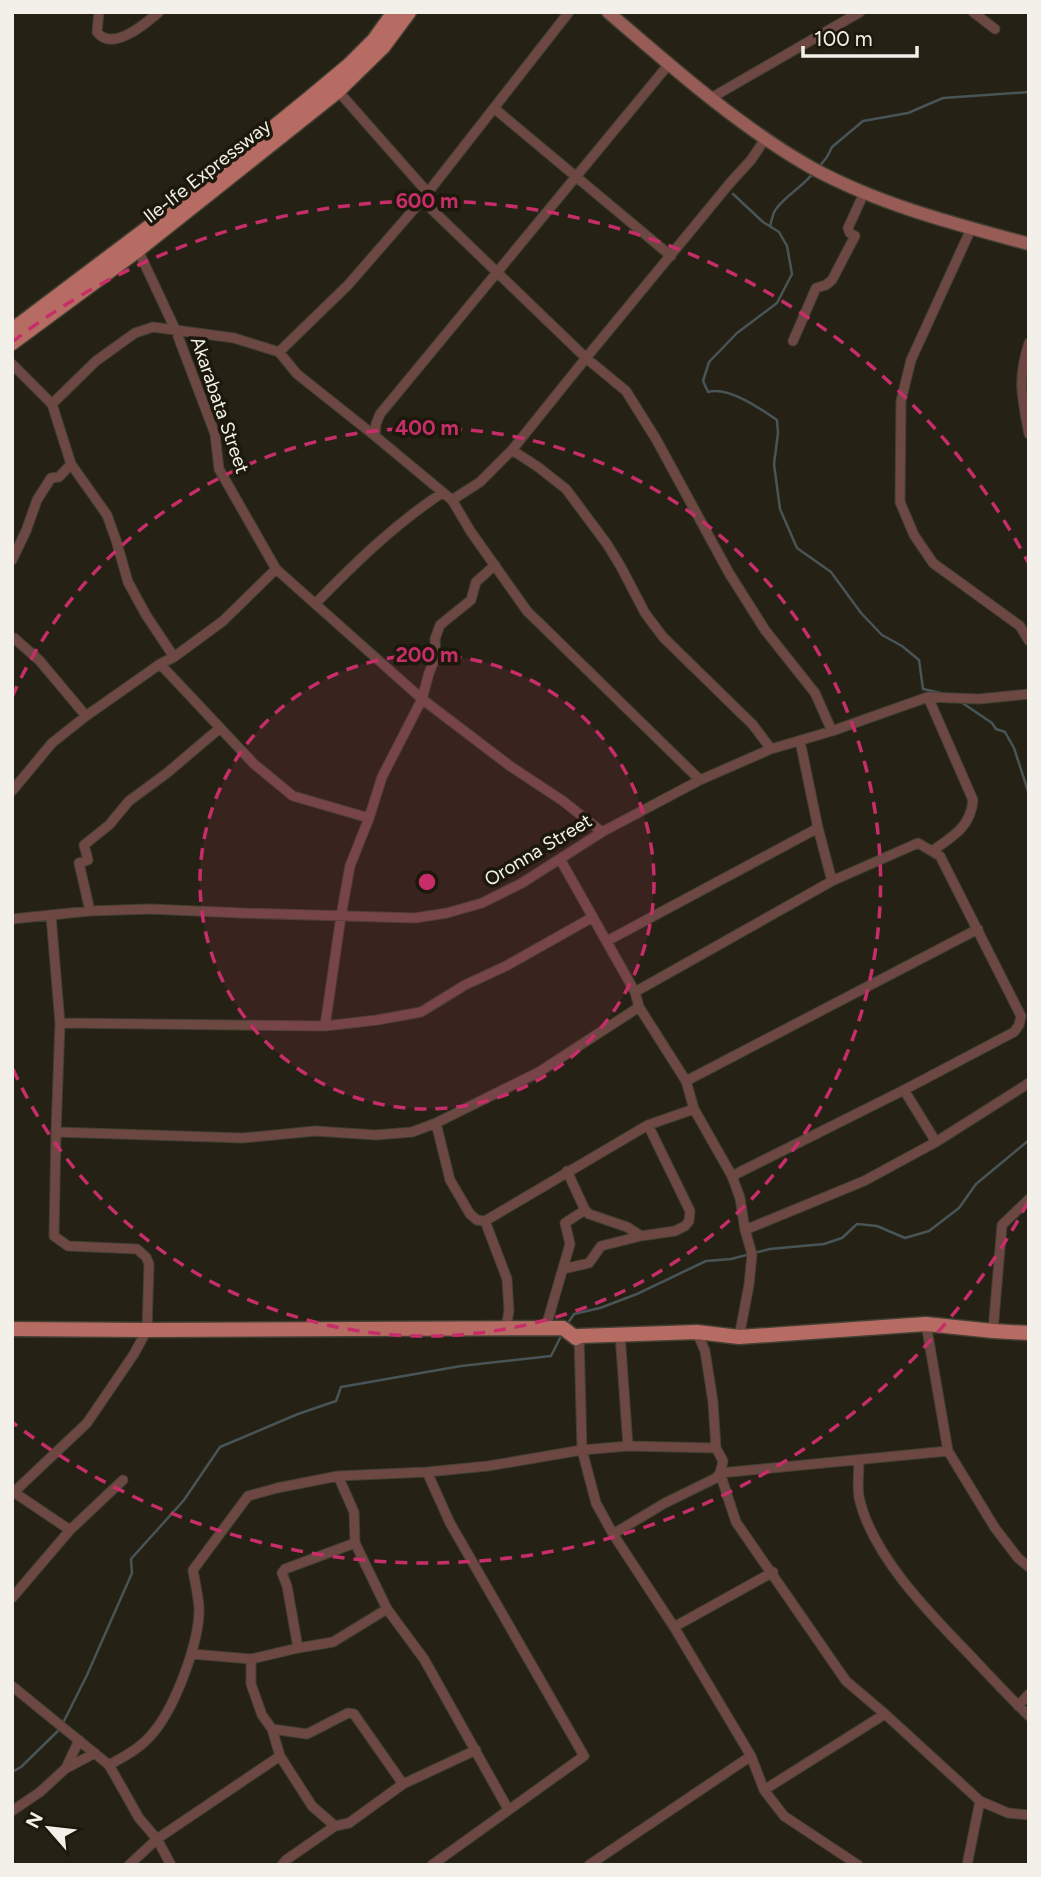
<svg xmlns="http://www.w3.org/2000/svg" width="1041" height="1877" font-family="Figtree,sans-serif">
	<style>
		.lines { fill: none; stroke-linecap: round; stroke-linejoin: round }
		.stream { stroke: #495457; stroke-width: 2.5 }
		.street-casing { stroke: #423f33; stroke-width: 11 }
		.secondary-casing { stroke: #423f33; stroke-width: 15 }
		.primary-casing { stroke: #423f33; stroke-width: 17 }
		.street { stroke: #6d4843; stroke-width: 9 }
		.secondary { stroke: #975c55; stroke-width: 12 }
		.primary { stroke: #b76c63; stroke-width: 14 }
		.ring { fill: none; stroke: #c72e69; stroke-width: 3.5; stroke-dasharray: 12 9 }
		.labels { text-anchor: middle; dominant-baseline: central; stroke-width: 7; stroke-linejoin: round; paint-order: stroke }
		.street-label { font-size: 19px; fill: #f2f0e8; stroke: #1c180c }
		.centre { fill: #c72e69; stroke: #1c180c; stroke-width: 3.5 }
		.ring-label { font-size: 21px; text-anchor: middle; font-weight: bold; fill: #c72e69; stroke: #1c180c; stroke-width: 7; stroke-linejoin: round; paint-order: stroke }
	</style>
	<rect width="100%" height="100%" fill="#252215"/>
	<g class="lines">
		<!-- stream -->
		<path class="stream" d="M819 167 827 157 832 147 863 121 908 113 943 98 1029 92
			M733 194 763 222 779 232 787 246 792 274 777 303 737 333 709 362 703 381 708 392C728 386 761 409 777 420L778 433 774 464 780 509 797 548 831 572 861 613 882 635 902 646 919 660 923 689 950 695
			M770 226C772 221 772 214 776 209 786 195 804 186 814 172
			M961 702 992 723 996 729 1005 732 1014 748 1029 794
			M568 1323 574 1314 600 1308 637 1294 706 1261 731 1259 770 1249 824 1244 842 1238 857 1224 877 1226 905 1238 929 1231 959 1208 976 1184 1029 1140
			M63 1723 87 1675 132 1573 131 1559 184 1500 220 1447 298 1414 336 1401 341 1387 461 1366 551 1356 563 1332
			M12 1772 21 1767 60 1729"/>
		<defs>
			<path id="street" d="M99 12 97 32C112 52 144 25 159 12
				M973 12 995 29
				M338 91 428 193
				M711 98 860 12
				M495 109 671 256
				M422 200 586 358 626 391 656 439 729 573 765 630 815 693 832 731
				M971 229 911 360 901 401 900 502 914 535 933 563 1020 626 1029 641
				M138 250 176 331 215 434 219 469 276 569 422 699 510 766 563 801 602 832
				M793 341 816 288 826 285 832 280 855 236 850 233 848 228 864 193
				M1029 343C1017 379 1022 398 1029 434
				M279 352 348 285 422 200 569 12
				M12 364 52 404 71 464 107 515 116 540 128 582 146 615 174 657
				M52 404 96 361 135 333 153 327 234 338 279 352 297 374 375 436 452 500 471 532 527 611 700 780
				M375 436 376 424 380 414 669 64
				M512 450 538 467 566 489 607 544 621 567 645 613 663 637 753 725 771 749
				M452 500 480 482 512 450 586 358 730 183 751 160 765 139
				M12 560 26 531 37 500 51 478 59 477 71 464
				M316 603C355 563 395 524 442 493
				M14 638 39 660 86 716
				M160 664 254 764 293 796 369 818
				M928 697 973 800C971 827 952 837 932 851
				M800 741 818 828 832 881
				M12 791 52 743 86 716 160 664 174 657 223 621 276 569
				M560 859 635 992 639 1007 686 1081 694 1109 732 1176 740 1198 745 1230 752 1254 749 1285 739 1337
				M90 911 79 863 88 860 84 845 109 825 129 801 167 773 220 728
				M12 919 90 911 150 909 241 913 415 918 447 913 482 903 522 883 602 832 700 780 771 749 832 731 928 697 979 699 1029 694
				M607 941 818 828
				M635 992 832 881 918 843 940 856 1021 1016 1019 1025 1014 1032 904 1090 732 1176
				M60 1023 325 1026 377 1020 421 1012 465 985 506 966 593 917
				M325 1026 341 916 350 866 369 818 382 777 422 699 429 673 436 656 435 639 440 625 471 600 476 582 495 565
				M686 1081 978 929
				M436 1123 450 1180 470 1214 477 1220 485 1221 648 1125 694 1109
				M56 1132 243 1138 315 1131 376 1135 412 1132 436 1123 539 1072 639 1007
				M936 1142 1029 1083
				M585 1210 589 1214 627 1227 641 1236
				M485 1221 507 1279 509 1311 506 1327
				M745 1230 864 1181 936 1142 904 1090
				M563 1269 589 1263 601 1246 641 1236 675 1231 685 1226 689 1221 690 1211 648 1125
				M926 1324 948 1451 995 1528 1018 1558 1029 1567
				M550 1328 547 1323 570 1244 565 1223 585 1210 567 1171
				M993 1331 1002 1225 1029 1199
				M697 1332 705 1351 713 1402 716 1448 723 1461 720 1473 736 1522 846 1681 885 1714 980 1801 1008 1813 1029 1815
				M620 1334 628 1446
				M579 1336 582 1450 596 1503 613 1534 674 1627 751 1756 764 1790 784 1816 858 1865
				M859 1460C859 1472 857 1485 859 1497 871 1554 929 1613 969 1654 989 1675 1008 1696 1029 1716
				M427 1472 450 1523 584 1756 432 1865
				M338 1476 354 1512 355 1543 387 1609 424 1659 508 1809
				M12 1491 70 1530
				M14 1492 87 1423 134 1354 147 1330 149 1264 146 1257 137 1249 68 1246 54 1236 56 1132 60 1023 51 916
				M613 1534 665 1503 716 1478 720 1473 948 1451
				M12 1598 70 1530 123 1480
				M674 1627 773 1572
				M298 1648 287 1586 282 1573 285 1569 355 1543
				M192 1654 251 1659
				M12 1686 109 1765 139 1818 157 1839 171 1865
				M1018 1706 1029 1694
				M272 1729 307 1734 348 1713 354 1714 403 1784
				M280 1756 312 1806 335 1826
				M109 1765C125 1756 141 1748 153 1733 175 1707 200 1642 199 1607 198 1595 195 1582 193 1570L248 1496 277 1488 338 1476 427 1472 488 1466 582 1450 628 1446 716 1448
				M66 1768 79 1740
				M764 1790 885 1714
				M12 1811 40 1792 65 1769 95 1753
				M129 1865 157 1839 280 1756 272 1729 262 1715 251 1684V1659L298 1648 333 1642 387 1609
				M282 1865 286 1860 335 1826 349 1823 403 1784 476 1750
				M589 1865 751 1756
				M967 1865 980 1801"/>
			<path id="secondary" d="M608 12C672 67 738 126 812 168 880 205 955 224 1029 244"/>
			<path id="primary" d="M12 330 178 205 307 100 349 65 374 40 394 12
				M12 343 138 250 338 91 383 47 409 12
				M12 1329 147 1330 563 1328 576 1338 579 1336 697 1332 739 1337 926 1324 993 1331 1029 1333"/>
		</defs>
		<!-- street casing -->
		<use href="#street" class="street-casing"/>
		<!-- secondary casing -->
		<use href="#secondary" class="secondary-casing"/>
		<!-- primary casing -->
		<use href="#primary" class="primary-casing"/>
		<!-- street -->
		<use href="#street" class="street"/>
		<!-- secondary -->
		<use href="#secondary" class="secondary"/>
		<!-- primary -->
		<use href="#primary" class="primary"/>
	</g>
	<!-- distance rings -->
	<circle cx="427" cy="882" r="227" fill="#c72e69" fill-opacity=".12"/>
	<g class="ring">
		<circle cx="427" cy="882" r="227"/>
		<path d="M12 697A454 454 0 1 1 12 1067"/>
		<path d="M1028 1202A681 681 0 0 1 12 1422M12 342A681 681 0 0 1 1028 562"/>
	</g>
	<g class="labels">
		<!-- street labels -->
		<g class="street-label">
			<text transform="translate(207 171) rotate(-38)">Ile-Ife Expressway</text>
			<text transform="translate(220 405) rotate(71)">Akarabata Street</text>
			<text transform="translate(538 850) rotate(-31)">Oronna Street</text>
		</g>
	</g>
	<circle cx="427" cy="882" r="10" class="centre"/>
	<g class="ring-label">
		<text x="427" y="208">600 m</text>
		<text x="427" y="435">400 m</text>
		<text x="427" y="662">200 m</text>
	</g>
	<!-- border -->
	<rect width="1041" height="1877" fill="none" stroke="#f2f0e8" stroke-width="28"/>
	<!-- north arrow -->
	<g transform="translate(49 1828) rotate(298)" stroke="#1c180c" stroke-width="5" paint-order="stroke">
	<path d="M0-5L12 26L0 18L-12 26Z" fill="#f2f0e8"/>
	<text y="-10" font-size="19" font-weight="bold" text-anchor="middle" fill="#f2f0e8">N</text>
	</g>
	<!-- scale -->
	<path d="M803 46v10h114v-10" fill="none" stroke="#f2f0e8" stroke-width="3.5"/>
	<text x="814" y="46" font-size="21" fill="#f2f0e8" stroke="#1c180c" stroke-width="5" paint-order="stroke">100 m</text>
</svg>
